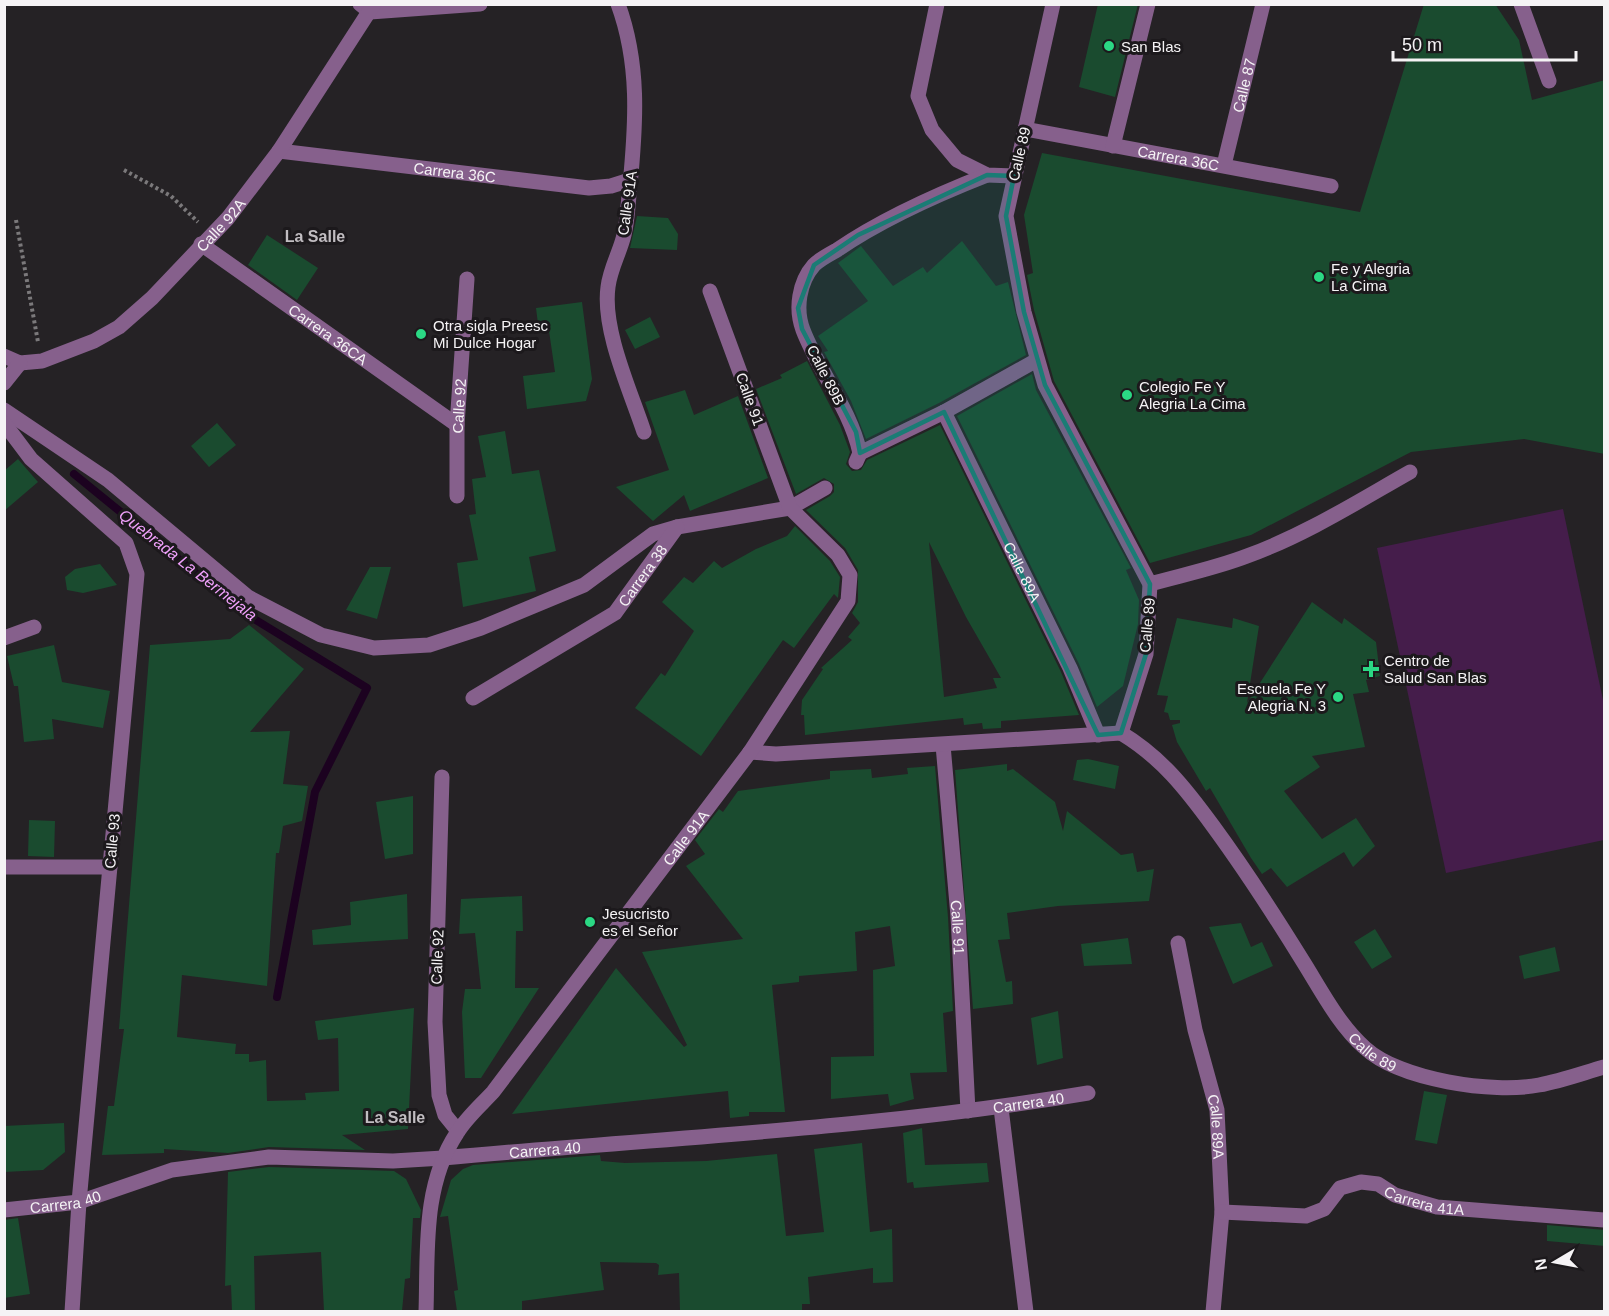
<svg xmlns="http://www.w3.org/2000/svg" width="1609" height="1316" font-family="Helvetica,sans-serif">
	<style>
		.green { fill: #451d4b }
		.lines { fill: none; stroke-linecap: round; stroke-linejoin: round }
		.stream { stroke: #1c0220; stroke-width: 8 }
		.building { fill: #1a4b2f; fill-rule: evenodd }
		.path { stroke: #7b797b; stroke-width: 4; stroke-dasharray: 3 3; stroke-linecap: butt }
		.minor { stroke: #86608c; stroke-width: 15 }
		.marked { fill: #1a7c75; fill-opacity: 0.2; stroke: #1a7c75; stroke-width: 4.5; stroke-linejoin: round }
		.poi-dot { fill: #2bd884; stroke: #1c191c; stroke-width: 2 }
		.labels { text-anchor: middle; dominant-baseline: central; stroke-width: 6; stroke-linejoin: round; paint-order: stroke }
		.poi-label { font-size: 15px; fill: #f5f3f5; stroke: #1c191c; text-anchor: start }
		.street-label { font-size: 15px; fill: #f5f3f5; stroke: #1c191c }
		.neighbourhood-label { font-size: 16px; font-weight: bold; fill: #c1bdc1; stroke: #1c191c }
		.water-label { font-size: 16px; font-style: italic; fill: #f1a1fc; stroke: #1c191c }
	</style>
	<rect width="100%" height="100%" fill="#252225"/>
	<!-- green -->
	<path class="green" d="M1563 509 1604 705V840L1446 873 1377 548Z"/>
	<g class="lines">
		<!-- stream -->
		<path class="stream" d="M74 474 246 614 367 688 315 792 277 997"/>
	</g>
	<!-- building -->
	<path class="building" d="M1098 4H1138L1115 97 1079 87Z
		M1424 4H1495L1519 40 1532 100 1605 80V454L1524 439 1411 452 1251 535 1150 563 1054 381 1034 310 1027 275 1033 273 1024 215 1042 153 1360 212Z
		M637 216 668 218 678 234 677 250 630 248Z
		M267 235 318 268 297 300 248 265Z
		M962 241 996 286 1008 282 1026 355 939 403 866 439 851 401 824 352 828 351 818 336 868 301 838 263 861 246 893 286 923 267 927 273Z
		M582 302 592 379 586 401 527 409 523 376 555 372 549 331 539 332 536 308Z
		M650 317 660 337 635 349 625 330Z
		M807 361 840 425 850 452 846 464 852 471 861 470 867 460 940 425 1061 672 1079 715 1001 721V728L983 729 982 723 964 725 963 718 805 735 804 715H801L802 700 823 669 821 668 852 640 848 637 860 623 852 613 858 602V570L845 548 806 510 830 496 834 492V484L824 478 796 494 756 389 782 378 780 375ZM929 542 966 617 1001 678H993L997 688 944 697Z
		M1032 374 1036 390 1131 568 1126 570 1139 600 1138 624 1123 686 1097 707 1079 664 957 416Z
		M685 390 694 415 738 396 768 478 690 511 684 495 653 521 616 487 669 470 645 402Z
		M217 423 236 445 209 467 191 446Z
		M505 431 512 474 539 470 556 551 529 557 536 591 463 607 457 563 478 560 469 515 476 514 472 479 486 477 478 436Z
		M18 459 38 482 4 511V471Z
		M795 526 830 561 840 577 838 598 834 594 794 648 783 640 701 756 635 708 661 673 665 676 694 631 662 602 684 577 693 583 714 561 722 568 756 549 787 536Z
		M100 564 117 585 83 593 67 590 65 577 75 569Z
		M370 567H391L377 619 346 610Z
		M1312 602 1342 624 1344 618 1376 642 1380 676 1366 680 1369 692 1353 694 1365 747 1312 756 1320 767 1284 791 1322 839 1356 818 1375 846 1353 867 1344 852 1287 887 1271 868 1262 874 1251 858 1210 788 1206 791 1177 742 1172 725 1180 723V720H1170L1168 713 1164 712 1168 696 1157 695 1177 618 1232 628 1233 618 1259 626 1247 703Z
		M249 625 304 669 250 732 290 731 283 784 308 786 302 821 283 826 279 853H276L267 986 182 975 177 1037 236 1044 235 1054H249V1062L266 1060 267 1101 306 1100 305 1093 339 1091 338 1038 318 1040 315 1021 414 1008 408 1129 342 1135 365 1150 269 1147 228 1153 164 1149V1153L102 1155 108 1106H114L124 1029H119L150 645 230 639Z
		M54 645 62 682 110 691 103 728 52 719 54 739 24 742 18 686H14L7 656Z
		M1088 759 1119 766 1115 789 1073 780 1077 760Z
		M1007 764V771L1013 769 1055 802 1063 831 1067 811 1121 855 1133 853 1137 872 1154 869 1149 901 1058 906 1007 913 1010 939 998 940 1006 982 1012 981 1013 1004 973 1009 955 770Z
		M935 766 948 917 953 1011 943 1013 947 1072 910 1073 914 1099 890 1106 888 1094 831 1099V1057L874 1056 873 970 895 966 890 926 855 932 857 971 799 976V982L772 985 785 1112H749V1116L730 1118 728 1091 512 1114 616 968 684 1047 687 1045 642 952 743 939 686 866 705 854 695 840 719 809 723 812 738 791 830 779V771L871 769 872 778 908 774 907 768Z
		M413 796V854L385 859 376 802Z
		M29 820 55 821 54 857 28 856Z
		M407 894 408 939 313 945 312 930 351 925 350 902Z
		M522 896 523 931H516L515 988H539L481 1078H465L462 1012 465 989H481L475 933 459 934 461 899Z
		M1241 923 1251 947 1262 942 1273 966 1233 984 1209 927Z
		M1375 929 1392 957 1372 969 1354 942Z
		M1128 938 1132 964 1084 966 1081 944Z
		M1555 947 1560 971 1524 979 1519 956Z
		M1058 1011 1063 1058 1037 1065 1031 1018Z
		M1424 1091 1447 1095 1437 1144 1415 1140Z
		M64 1123 65 1152 43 1170 4 1172V1126Z
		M922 1128 925 1165 987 1163 989 1182 914 1188 913 1182 907 1183 903 1133Z
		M862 1143 870 1232 892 1229 893 1282 873 1283V1268L808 1277 810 1304H802V1311H680L679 1273 658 1275 659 1265 656 1263 600 1262 604 1290 522 1301V1311H457L454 1291 458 1290 448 1216 440 1217 451 1180 463 1169 473 1165 600 1155 601 1161 625 1163 706 1161 777 1154 786 1236 824 1232 814 1149Z
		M269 1167 394 1171 406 1179 421 1210 420 1218H413L410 1278 405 1279 402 1311H324L321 1252 254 1256 255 1311H232L231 1285 225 1286 228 1172Z
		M18 1218 30 1294 4 1298V1220Z
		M1547 1225 1605 1230V1246L1547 1241Z"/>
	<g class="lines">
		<!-- path -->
		<path class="path" d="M124 170 171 196 198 222
			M16 220 38 342"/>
		<!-- minor -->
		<g class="minor">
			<path d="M360 4 370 12 480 4"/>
			<path d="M618 4C640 64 636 123 630 185 628 201 628 219 624 235 620 252 610 269 608 287 602 330 631 392 644 432"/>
			<path d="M937 4 918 96 932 130 957 160 987 175 1014 176"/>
			<path d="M1053 4 1006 216 1024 312 1045 385 1150 584 1146 654 1121 733"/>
			<path d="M1521 4 1549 81"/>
			<path id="s1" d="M1025 129 1331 186"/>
			<path d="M1113 146 1148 4"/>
			<path id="s2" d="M279 151 589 188 611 186 630 180"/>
			<path id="s3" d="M1224 165 1263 4"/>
			<path id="s4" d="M201 244 457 425"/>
			<path id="s5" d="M4 356 20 363 42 361 94 341 119 327 152 298 228 218 279 151 374 4"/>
			<path d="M4 383 20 363"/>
			<path d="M4 410 108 480 248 597 321 635 374 648 429 645 481 628 584 585 653 534 677 527 790 508 825 488"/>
			<path id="s6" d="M944 412 1070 668 1098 735"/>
			<path d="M4 423 31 459 126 543 137 574 79 1202 72 1312"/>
			<path d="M860 453 944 412 1037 360"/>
			<path d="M856 462 860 453C850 408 819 372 803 330 795 309 799 282 814 265 820 259 830 254 837 250 882 219 936 195 987 175"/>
			<path id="s7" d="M457 496V425L467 279"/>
			<path d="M1150 584C1182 575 1216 568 1247 556 1305 535 1357 502 1410 472"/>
			<path d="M4 638 34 627"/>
			<path id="s8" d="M473 698 615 613 677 527"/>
			<path id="s9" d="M1121 733C1161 757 1186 789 1213 826 1246 871 1275 916 1304 963 1322 992 1339 1025 1365 1048 1400 1080 1493 1094 1539 1085 1561 1081 1583 1073 1604 1067"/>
			<path id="s10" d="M943 745 958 916 968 1111"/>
			<path d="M750 752 776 754 1121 733"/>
			<path d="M442 777 435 1022 439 1095 445 1115 458 1131"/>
			<path d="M4 867H110"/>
			<path id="s11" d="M1178 943 1195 1030 1217 1110 1222 1212 1213 1312"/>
			<path d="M1001 1108 1026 1312"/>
			<path id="s12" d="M4 1210 79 1202 172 1170 269 1157 393 1161 443 1158C658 1138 875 1129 1088 1093"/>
			<path id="s13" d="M1222 1212 1306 1216 1324 1209 1340 1188 1361 1182 1378 1184 1395 1195 1437 1207 1604 1220"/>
			<path id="s14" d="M426 1312C428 1252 422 1186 457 1133 466 1118 481 1105 493 1092L750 752 848 601 850 575 838 555 790 508 710 291"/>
		</g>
	</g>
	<!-- marked area -->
	<path class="marked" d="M987 175 1014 176 1006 216 1024 312 1045 385 1150 584 1146 654 1121 733 1098 735 944 412 860 453 856 432 802 329 798 308 814 265 858 235Z"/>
	<!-- markers -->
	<g class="poi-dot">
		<circle cx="1109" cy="46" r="6"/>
		<circle cx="1319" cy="277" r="6"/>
		<circle cx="421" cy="334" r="6"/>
		<circle cx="1127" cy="395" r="6"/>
		<path d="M1368 660h6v6h6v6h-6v6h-6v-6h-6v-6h6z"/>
		<circle cx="1338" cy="697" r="6"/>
		<circle cx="590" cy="922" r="6"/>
	</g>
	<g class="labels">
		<!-- poi labels -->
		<g class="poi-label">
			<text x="1121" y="46">San Blas</text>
			<text x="1331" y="268">Fe y Alegria<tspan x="1331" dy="17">La Cima</tspan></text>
			<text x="433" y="325">Otra sigla Preesc<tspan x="433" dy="17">Mi Dulce Hogar</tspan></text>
			<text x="1139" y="386">Colegio Fe Y<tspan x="1139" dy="17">Alegria La Cima</tspan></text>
			<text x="1384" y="660">Centro de<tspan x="1384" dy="17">Salud San Blas</tspan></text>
			<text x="1326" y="688" text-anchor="end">Escuela Fe Y<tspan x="1326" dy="17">Alegria N. 3</tspan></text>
			<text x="602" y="913">Jesucristo<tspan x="602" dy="17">es el Señor</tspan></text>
		</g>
		<!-- street labels -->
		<g class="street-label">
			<text stroke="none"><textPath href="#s3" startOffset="82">Calle 87</textPath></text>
			<text transform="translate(1019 154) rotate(-77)">Calle 89</text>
			<text stroke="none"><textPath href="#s1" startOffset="156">Carrera 36C</textPath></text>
			<text stroke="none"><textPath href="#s2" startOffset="177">Carrera 36C</textPath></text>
			<text transform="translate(627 203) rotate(-82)">Calle 91A</text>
			<text stroke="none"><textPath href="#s5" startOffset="268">Calle 92A</textPath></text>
			<text stroke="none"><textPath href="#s4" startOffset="156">Carrera 36CA</textPath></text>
			<text transform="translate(826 375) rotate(63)">Calle 89B</text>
			<text transform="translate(750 399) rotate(70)">Calle 91</text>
			<text stroke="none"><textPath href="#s7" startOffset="90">Calle 92</textPath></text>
			<text stroke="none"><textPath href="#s6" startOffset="178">Calle 89A</textPath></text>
			<text stroke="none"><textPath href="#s8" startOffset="212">Carrera 38</textPath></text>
			<text transform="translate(1147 625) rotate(-85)">Calle 89</text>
			<text stroke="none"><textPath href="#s14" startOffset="558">Calle 91A</textPath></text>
			<text transform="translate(112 841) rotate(-85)">Calle 93</text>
			<text stroke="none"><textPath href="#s10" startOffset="183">Calle 91</textPath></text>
			<text transform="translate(437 957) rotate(-88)">Calle 92</text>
			<text stroke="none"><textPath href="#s9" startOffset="410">Calle 89</textPath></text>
			<text stroke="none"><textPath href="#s12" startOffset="1034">Carrera 40</textPath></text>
			<text stroke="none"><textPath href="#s11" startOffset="188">Calle 89A</textPath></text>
			<text stroke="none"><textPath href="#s12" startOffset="548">Carrera 40</textPath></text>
			<text stroke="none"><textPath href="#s13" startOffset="219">Carrera 41A</textPath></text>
			<text stroke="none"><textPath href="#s12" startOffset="62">Carrera 40</textPath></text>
		</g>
		<!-- neighbourhood labels -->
		<g class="neighbourhood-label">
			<text x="315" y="236">La Salle</text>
			<text x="395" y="1117">La Salle</text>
		</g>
		<!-- water labels -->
		<g class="water-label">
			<text transform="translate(188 565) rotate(38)">Quebrada La Bermejala</text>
		</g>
	</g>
	<!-- border -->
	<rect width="1609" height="1316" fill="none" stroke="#f5f3f5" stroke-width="12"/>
	<!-- north arrow -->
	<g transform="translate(1555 1262) rotate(260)" stroke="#1c191c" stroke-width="4.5" paint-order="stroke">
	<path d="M0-4.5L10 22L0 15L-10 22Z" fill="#f5f3f5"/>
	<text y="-9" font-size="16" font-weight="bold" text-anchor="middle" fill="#f5f3f5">N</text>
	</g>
	<!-- scale -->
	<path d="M1393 51v9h183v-9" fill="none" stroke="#f5f3f5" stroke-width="3"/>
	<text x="1402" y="51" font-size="18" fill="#f5f3f5" stroke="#1c191c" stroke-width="4.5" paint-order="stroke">50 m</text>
</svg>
